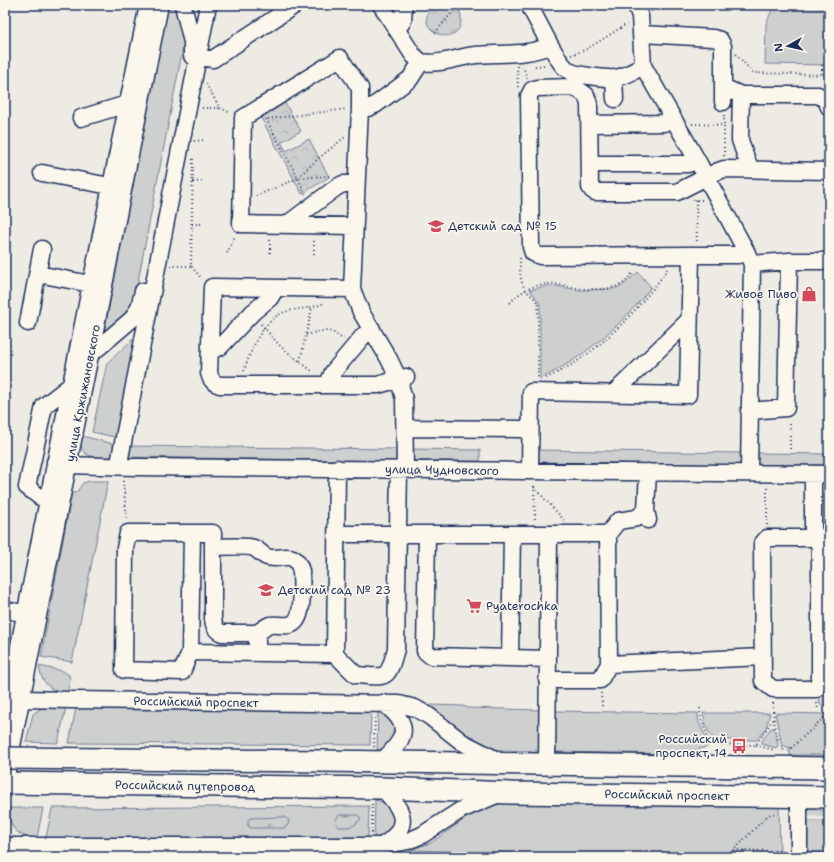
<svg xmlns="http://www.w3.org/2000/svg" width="834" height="862" font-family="'Shantell Sans',sans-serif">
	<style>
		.grass { fill: #cecfcf; stroke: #747f96 }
		.forest { fill: url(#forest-firs); stroke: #747f96 }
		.park { fill: url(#park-crowns); stroke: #747f96 }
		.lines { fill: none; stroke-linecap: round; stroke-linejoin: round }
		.minor-casing { stroke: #1b2f5e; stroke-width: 19 }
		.major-casing { stroke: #1b2f5e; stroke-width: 24 }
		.path { stroke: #1b2f5e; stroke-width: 2; stroke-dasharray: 1 3; stroke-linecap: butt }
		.minor { stroke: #fbf7ec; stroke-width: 16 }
		.major { stroke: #fbf7ec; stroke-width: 21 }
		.major-bridge-casing { stroke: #1b2f5e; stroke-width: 24; stroke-linecap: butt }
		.major-bridge { stroke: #fbf7ec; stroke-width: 21 }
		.labels { text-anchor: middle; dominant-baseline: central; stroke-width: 3.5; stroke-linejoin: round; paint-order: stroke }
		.poi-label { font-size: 12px; fill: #1b2f5e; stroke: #fbf7ec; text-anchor: start }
		.street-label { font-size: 12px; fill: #1b2f5e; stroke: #fbf7ec }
	</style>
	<defs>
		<pattern id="forest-firs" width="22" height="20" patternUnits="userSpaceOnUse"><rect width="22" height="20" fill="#cecfcf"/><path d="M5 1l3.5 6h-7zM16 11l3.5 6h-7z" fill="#b0b2b4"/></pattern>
		<pattern id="park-crowns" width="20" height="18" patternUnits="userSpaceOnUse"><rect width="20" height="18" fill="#cecfcf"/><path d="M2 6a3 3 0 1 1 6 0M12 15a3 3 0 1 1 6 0" fill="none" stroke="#b0b2b4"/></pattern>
	</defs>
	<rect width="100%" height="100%" fill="#eeebe4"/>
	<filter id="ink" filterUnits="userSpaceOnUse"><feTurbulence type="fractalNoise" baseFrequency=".025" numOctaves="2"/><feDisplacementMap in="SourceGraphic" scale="8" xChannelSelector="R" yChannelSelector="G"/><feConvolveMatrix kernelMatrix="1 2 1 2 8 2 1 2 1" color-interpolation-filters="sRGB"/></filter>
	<g filter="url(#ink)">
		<!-- grass -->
		<path class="grass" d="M168 5H177L185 37 133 307 130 311 104 333Z
			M774 5H829V65L765 64 766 24Z
			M638 272 651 287C622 325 584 358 540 379V304L536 298 530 290 546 286H557L579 290 612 289 622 286Z
			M141 332 119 438 92 432 107 363Z
			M82 436 118 445 116 457C99 457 76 461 82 436Z
			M125 446 400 449V461L123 457Z
			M410 449 480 450V461H410Z
			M535 450 745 453 744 465 538 462Z
			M755 453 829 454V465H755Z
			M90 481H108L72 662 41 657 72 492 76 493 83 483Z
			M829 485V524L819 525C820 510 818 496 829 485Z
			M824 540H829V706L820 705 819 690Z
			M39 666 63 671 69 675 70 681 67 694C51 692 41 683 39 666Z
			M431 705 463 706 468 708 540 710 539 751C521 750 503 752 486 747 464 741 445 722 427 708Z
			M48 707H66L58 743 26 742 33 714 40 709Z
			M76 708 371 712 370 745 69 743Z
			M378 711 387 714 396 728C393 739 389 748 377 750Z
			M551 711 698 713C697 723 704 733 709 741L707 747 680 754 555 752Z
			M703 713H770L766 728 757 740H714L707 729Z
			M775 713 829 714V755H790V748L782 745Z
			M771 728H774L778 745 776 748 762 744V741Z
			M375 800C389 803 391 807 395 820 391 830 386 836 374 839Z
			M507 801 779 806 780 857H715L713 855 702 857H647L648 856H637L635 857H516L511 853 409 850 431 843 473 813 490 806Z
			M369 806 368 839 46 838 52 808Z
			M801 806 809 807 828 812 825 816 802 815Z
			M10 808H43L37 838C17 837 8 828 10 808Z
			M804 821H829V857H804Z"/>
		<!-- forest -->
		<path class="forest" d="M339 815H357L361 818C356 827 349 827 339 827L335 821Z
			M284 817 289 820 288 825 284 828H251L248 826V820L251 818Z"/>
		<!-- park -->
		<path class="park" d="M435 5H454C459 9 462 14 461 21 457 53 407 26 435 5Z
			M285 103 301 131 281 142 286 151 309 139 329 177 302 194 261 118Z"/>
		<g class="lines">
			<defs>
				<path id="minor" d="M183 5 192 42V55
					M381 5 413 55 421 62
					M529 5 550 45
					M636 5 640 16 643 66 697 160 746 251 752 264 749 473
					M397 29 403 21 404 5
					M642 34 713 38 720 40 723 46V102
					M192 56 213 59 295 5
					M614 78 615 99
					M723 87 741 95 740 140 750 169
					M741 95H818L826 100 829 107
					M81 118 127 104
					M590 124 664 123 673 119
					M591 164H688L697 160
					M42 173 120 188
					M286 225 337 187 343 184H356
					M354 226 241 224 243 118 340 58 360 88V108
					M691 255 540 256 533 253 531 247 529 96 532 90 537 88 572 87 579 90 586 95 589 104 590 187 592 190 595 192H677L716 172 724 169 829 171
					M752 264 789 261H829
					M38 274 101 286
					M352 289 212 287 209 373C211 380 213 383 220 385H378L406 377
					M28 323 42 249
					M210 349H215L220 347 253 312 270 298 273 293 274 288
					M91 354 132 319 139 308 143 291
					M330 385V379L333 372 364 335 372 329
					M614 393 689 320
					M749 411 786 408 789 261
					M405 428 521 429
					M120 458 208 5
					M55 462 68 465 136 467 829 474
					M405 469 404 399 399 380 389 359 361 312 352 289 360 108H368L375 105 410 79 421 62C441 65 457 57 476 55 499 53 530 56 550 45 556 54 561 67 571 72 577 75 608 79 615 78 625 77 634 71 643 66
					M530 471 531 392 688 395 691 255H738L746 251
					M648 472 646 510 648 520
					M813 474V529L820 547V678L816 689H773L763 681 762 544 767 538H829
					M56 503 40 497 27 487 44 406 71 385
					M128 533H192L190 652 182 672 124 670 125 548Z
					M192 533H213V619C214 626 215 630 222 633H257
					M336 534H608L618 521 637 518 646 510
					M608 534 609 664
					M427 535 425 651 431 656 510 658 512 535
					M213 547C221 547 247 545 254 548 259 550 262 555 267 557 282 562 294 547 301 571 301 584 306 622 289 625 283 626 276 624 270 625 266 626 261 631 257 633V653
					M5 610 35 615
					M190 652 335 654 337 468
					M335 654 356 675C388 677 387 681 396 649L399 469
					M510 658 548 659
					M547 680H600L609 664 763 657
					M11 697 22 699 71 700 399 704 415 708 429 716 462 742 503 763
					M5 716 91 284 148 5
					M382 761C406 739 413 725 383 703
					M547 765 549 534
					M5 781 160 5
					M382 788C403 809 413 826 383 845
					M799 796V857
					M5 846H382L408 841 422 835 461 810 499 794"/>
				<path id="major" d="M322 761 829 768
					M5 783 382 788 511 793 829 797"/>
			</defs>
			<!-- minor casing -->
			<use href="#minor" class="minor-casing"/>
			<!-- major casing -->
			<use href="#major" class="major-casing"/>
			<!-- path -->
			<path class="path" d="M444 5 460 11
				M651 11 663 5
				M435 33 455 9 456 6
				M736 54 753 73 829 75
				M571 55 587 49 627 24
				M517 66 518 87
				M523 66 527 78
				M535 66 546 65
				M822 74V65
				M206 84 220 108 231 113
				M202 108H220
				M266 119 298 178 305 194
				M268 119 347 109
				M692 124 724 125
				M194 141 205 140
				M724 156V115
				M193 159 191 266 202 279
				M298 177 319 158 345 137
				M193 182 205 181
				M256 196 298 178 330 176
				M693 200H703
				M696 200 697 243
				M192 224H204
				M227 253 235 236
				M270 253V239
				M314 254V239
				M520 258C520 268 519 281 526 290 530 295 535 298 538 304V379
				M170 266H191
				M510 303C519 292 532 285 547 284 558 283 567 286 577 288 590 290 609 290 620 285 625 283 628 278 632 274
				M261 324 281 347 312 371
				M306 335C313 333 324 329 332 332 337 334 338 338 344 338
				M300 361 312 308
				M244 371C251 350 263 317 288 311 300 308 312 309 324 303
				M546 378C588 360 623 326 651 291 657 284 663 276 667 269
				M790 449V421
				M123 481 127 520
				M534 486 535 522
				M534 487 564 520
				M767 525V486
				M601 693 602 706
				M773 703C773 720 775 737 785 752
				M817 703 818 709
				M700 708C700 722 706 732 712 744L756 745 773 719
				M756 745 774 750
				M374 747 375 717
				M788 751 829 713
				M372 833V804
				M734 850 785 851
				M812 853H829
				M409 856 508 857
				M727 857 768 815 775 813"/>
			<!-- minor -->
			<use href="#minor" class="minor"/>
			<!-- major -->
			<use href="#major" class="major"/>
			<defs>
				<path id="major-bridge" d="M5 758 322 761"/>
			</defs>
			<!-- major-bridge casing -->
			<use href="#major-bridge" class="major-bridge-casing"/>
			<!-- major-bridge -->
			<use href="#major-bridge" class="major-bridge"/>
		</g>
	</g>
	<!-- icons -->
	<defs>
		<symbol id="school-bare" viewBox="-9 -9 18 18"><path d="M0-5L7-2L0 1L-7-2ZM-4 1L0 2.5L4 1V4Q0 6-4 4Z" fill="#d1495b" stroke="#fbf7ec" stroke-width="2.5" paint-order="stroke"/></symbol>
		<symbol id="shop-bare" viewBox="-9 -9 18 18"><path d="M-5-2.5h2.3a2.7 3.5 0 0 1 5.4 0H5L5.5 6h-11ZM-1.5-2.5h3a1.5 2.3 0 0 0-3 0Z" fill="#d1495b" stroke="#fbf7ec" stroke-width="2.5" paint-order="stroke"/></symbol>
		<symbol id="supermarket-bare" viewBox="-9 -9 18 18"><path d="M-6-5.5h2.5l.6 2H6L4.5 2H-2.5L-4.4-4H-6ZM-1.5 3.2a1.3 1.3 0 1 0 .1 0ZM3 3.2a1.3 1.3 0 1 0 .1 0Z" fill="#d1495b" stroke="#fbf7ec" stroke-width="2.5" paint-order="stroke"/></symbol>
		<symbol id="bus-bare" viewBox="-9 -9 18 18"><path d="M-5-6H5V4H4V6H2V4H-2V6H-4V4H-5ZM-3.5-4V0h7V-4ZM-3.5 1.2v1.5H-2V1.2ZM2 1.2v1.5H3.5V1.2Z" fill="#d1495b" stroke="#fbf7ec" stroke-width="2.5" paint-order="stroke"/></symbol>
	</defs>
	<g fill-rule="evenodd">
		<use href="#school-bare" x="425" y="215" width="22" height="22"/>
		<use href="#shop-bare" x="798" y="283" width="22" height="22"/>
		<use href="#school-bare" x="255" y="579" width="22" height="22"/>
		<use href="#supermarket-bare" x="463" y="595" width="22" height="22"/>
		<use href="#bus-bare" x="728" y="735" width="22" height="22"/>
	</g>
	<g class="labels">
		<!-- poi labels -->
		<g class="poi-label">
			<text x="448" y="226">Детский сад № 15</text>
			<text x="797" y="294" text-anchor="end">Живое Пиво</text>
			<text x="278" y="590">Детский сад № 23</text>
			<text x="486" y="606">Pyaterochka</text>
			<text x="727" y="739" text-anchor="end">Российский<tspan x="727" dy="14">проспект, 14</tspan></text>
		</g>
		<!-- street labels -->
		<g class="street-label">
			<text transform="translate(83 393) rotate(-79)">улица Кржижановского</text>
			<text transform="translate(442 470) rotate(1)">улица Чудновского</text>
			<text transform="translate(196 702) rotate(1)">Российский проспект</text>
			<text transform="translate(185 786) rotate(1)">Российский путепровод</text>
			<text transform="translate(667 795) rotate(1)">Российский проспект</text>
		</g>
	</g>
	<!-- margin -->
	<rect width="834" height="862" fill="none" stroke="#fbf7ec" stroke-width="20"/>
	<rect x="10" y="10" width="814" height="842" fill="none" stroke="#1b2f5e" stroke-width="1.5" filter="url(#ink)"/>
	<!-- north arrow -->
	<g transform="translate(788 46) rotate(262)" stroke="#fbf7ec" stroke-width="3" paint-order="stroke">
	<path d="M0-3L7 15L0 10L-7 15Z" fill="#1b2f5e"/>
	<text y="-6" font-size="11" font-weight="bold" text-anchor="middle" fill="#1b2f5e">N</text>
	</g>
</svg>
